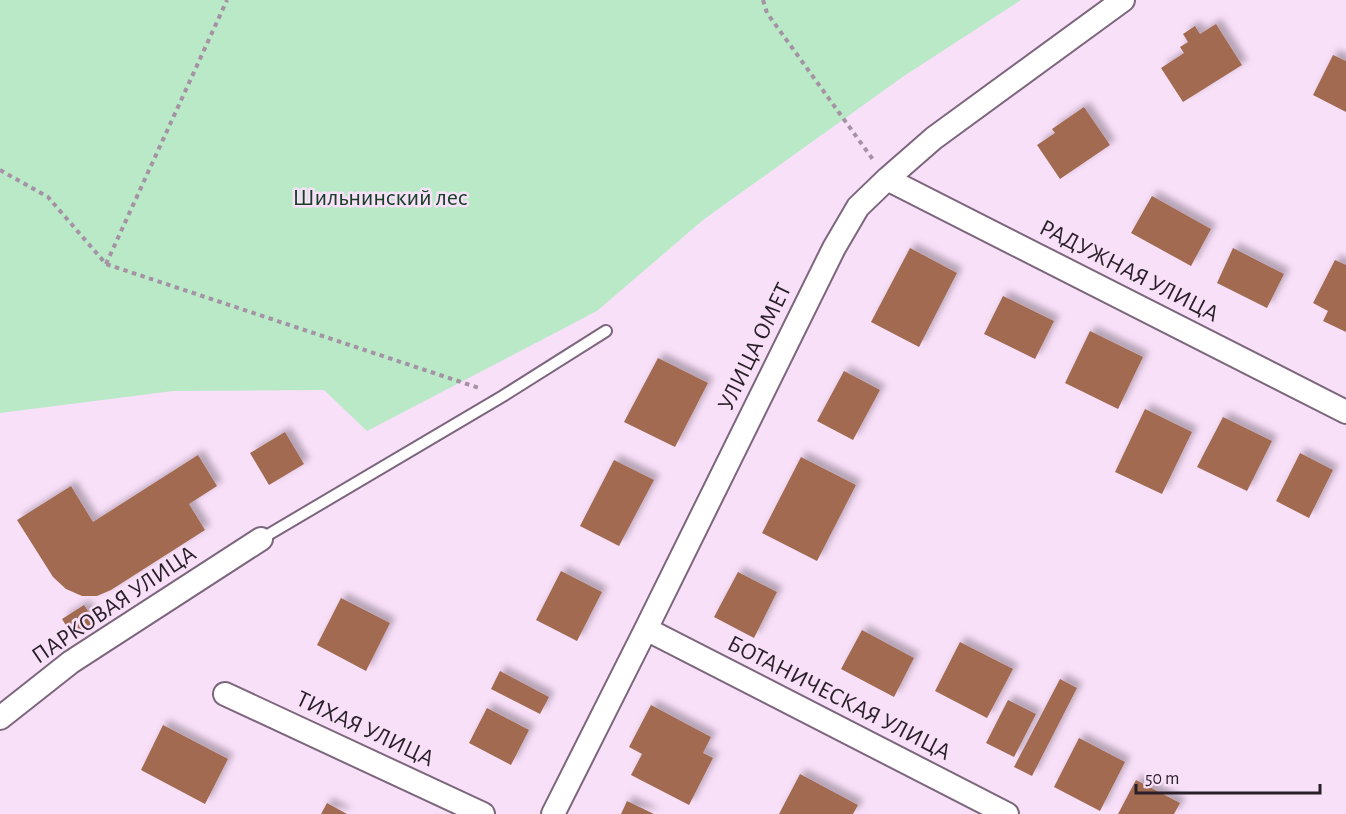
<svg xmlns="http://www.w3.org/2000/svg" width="1346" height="814" font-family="'Alegreya Sans',sans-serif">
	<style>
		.green { fill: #b9e9c7 }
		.building { fill: #a16a51; filter: url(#shadow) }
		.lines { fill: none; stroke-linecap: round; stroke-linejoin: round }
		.service-casing { stroke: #7c667c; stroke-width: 14 }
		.minor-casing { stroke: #7c667c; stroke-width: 26 }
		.path { stroke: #a592a5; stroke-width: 4; stroke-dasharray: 4.5 4.5; stroke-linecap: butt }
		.service { stroke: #fff; stroke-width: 10 }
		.minor { stroke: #fff; stroke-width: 22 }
		.labels { text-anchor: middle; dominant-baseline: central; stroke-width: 5; stroke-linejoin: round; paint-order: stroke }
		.park-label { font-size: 24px; fill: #154026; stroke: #f9e0f9 }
		.street-label { font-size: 24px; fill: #291f29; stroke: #f9e0f9 }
	</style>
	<defs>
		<filter id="shadow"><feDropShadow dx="5.5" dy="-5.5" stdDeviation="3" flood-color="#0004"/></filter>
	</defs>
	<rect width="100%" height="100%" fill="#f9e0f9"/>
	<!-- green -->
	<path class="green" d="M0 0H1021L904 76 703 220 597 311 367 431 324 390 173 391 0 413Z"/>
	<!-- building -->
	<path class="building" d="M1216 24 1242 65 1183 102 1161 68 1184 53 1180 47 1188 42 1183 34 1195 26 1200 34Z
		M1333 55 1346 61V112L1313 95Z
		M1084 107 1110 145 1060 179 1037 145 1055 133 1052 129Z
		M1152 196 1211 229 1191 266 1131 233Z
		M910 248 957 273 919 347 871 322Z
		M1233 248 1284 274 1267 308 1217 283Z
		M1335 260 1346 265V332L1323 321 1328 311 1313 303Z
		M1003 296 1054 321 1035 359 984 334Z
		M1090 331 1143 357 1118 409 1065 383Z
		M658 358 708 383 675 447 624 422Z
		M844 371 880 390 853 440 817 421Z
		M1145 409 1192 432 1162 494 1115 472Z
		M1223 417 1272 441 1247 491 1197 467Z
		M285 432 304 464 269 485 250 453Z
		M1300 453 1333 470 1309 518 1276 501Z
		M198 455 217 486 189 504 205 530 111 590 97 596H82L66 589 53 577 17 520 71 486 93 522Z
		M801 457 856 485 817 561 762 533Z
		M614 460 654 480 619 546 580 526Z
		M561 571 602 592 577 641 536 620Z
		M738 572 777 592 754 638 714 617Z
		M341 598 390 623 366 671 317 645Z
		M84 605 96 623 73 637 62 619Z
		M862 630 914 658 894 697 841 669Z
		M960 642 1013 669 987 718 935 691Z
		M500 671 549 697 540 714 491 689Z
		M1060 679 1077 688 1032 776 1014 767Z
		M1008 700 1036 714 1014 757 986 743Z
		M651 705 711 737 703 753 713 758 689 805 631 775 642 754 629 747Z
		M487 708 529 730 511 765 469 743Z
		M163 725 228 759 205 804 141 770Z
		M1079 738 1125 762 1100 811 1054 787Z
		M800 774 858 805 853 814H779Z
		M1136 780 1180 803 1174 814H1118Z
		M627 801 654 814H621Z
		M327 803 347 814H321Z"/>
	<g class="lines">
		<defs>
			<path id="service" d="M261 539 503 396 606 331"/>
			<path id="minor" d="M887 179 1346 412
				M646 629 1007 814
				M225 694 483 814
				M0 718 71 662 261 539
				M553 814 646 629 834 248 858 207 887 179 934 138 1123 0"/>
		</defs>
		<!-- service casing -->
		<use href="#service" class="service-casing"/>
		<!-- minor casing -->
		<use href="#minor" class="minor-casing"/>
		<!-- path -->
		<path class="path" d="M763 0 767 13 874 161
			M0 170 48 197 106 264 482 389
			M106 264 227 0"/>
		<!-- service -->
		<use href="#service" class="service"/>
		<!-- minor -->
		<use href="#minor" class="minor"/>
	</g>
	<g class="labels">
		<!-- park labels -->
		<g class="park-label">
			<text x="380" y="198">Шильнинский лес</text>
		</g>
		<!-- street labels -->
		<g class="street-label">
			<text transform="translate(1129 271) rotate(27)">РАДУЖНАЯ УЛИЦА</text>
			<text transform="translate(755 347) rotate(-64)">УЛИЦА ОМЕТ</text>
			<text transform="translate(114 605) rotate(-34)">ПАРКОВАЯ УЛИЦА</text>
			<text transform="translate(839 698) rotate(27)">БОТАНИЧЕСКАЯ УЛИЦА</text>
			<text transform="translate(365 729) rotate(25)">ТИХАЯ УЛИЦА</text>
		</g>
	</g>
	<!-- scale -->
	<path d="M1136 784v9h184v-9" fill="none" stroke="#291f29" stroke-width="3"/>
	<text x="1145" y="784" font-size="18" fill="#291f29" stroke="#f9e0f9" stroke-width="4.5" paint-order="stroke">50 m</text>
</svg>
